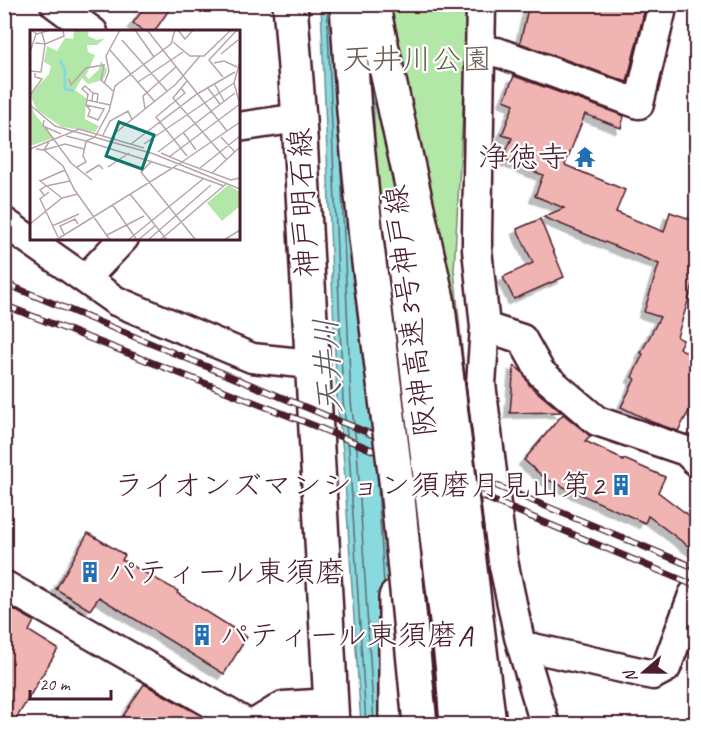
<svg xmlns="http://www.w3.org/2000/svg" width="701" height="729" font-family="Caveat,'Klee One',sans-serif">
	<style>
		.green { fill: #b3e7a8; stroke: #7e836a; stroke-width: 1.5 }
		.water { fill: #88dade; stroke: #6f8f96; stroke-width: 1.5 }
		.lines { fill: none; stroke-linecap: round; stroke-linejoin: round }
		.shore { stroke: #636a73; stroke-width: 1.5 }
		.building { fill: #f0b5b3; stroke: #4a1f2b; stroke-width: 1.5; filter: url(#shadow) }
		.street-casing { stroke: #4a1f2b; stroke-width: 33 }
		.primary-casing { stroke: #4a1f2b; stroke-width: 38 }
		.highway-casing { stroke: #4a1f2b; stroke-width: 38 }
		.street { stroke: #fff; stroke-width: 28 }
		.primary { stroke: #fff; stroke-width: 33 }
		.highway { stroke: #fff; stroke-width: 33 }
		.rail-casing { stroke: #4a1f2b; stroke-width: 7 }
		.rail { stroke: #fff; stroke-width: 4.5; stroke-dasharray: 14; stroke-linecap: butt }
		.highway-bridge-casing { stroke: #4a1f2b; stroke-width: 38; stroke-linecap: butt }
		.highway-bridge { stroke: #fff; stroke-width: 33 }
		.labels { text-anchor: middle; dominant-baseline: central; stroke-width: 4.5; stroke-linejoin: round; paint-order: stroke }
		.park-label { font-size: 30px; fill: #6a5b50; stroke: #fff }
		.poi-label { font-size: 30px; fill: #4a1f2b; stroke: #fff; text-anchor: end }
		.street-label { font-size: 30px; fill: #4a1f2b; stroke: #fff }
		.water-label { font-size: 32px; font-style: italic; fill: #5d5761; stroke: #fff }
		.inset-river { fill: none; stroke: #88dade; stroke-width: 3 }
		.inset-road { fill: none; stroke: #b7a5aa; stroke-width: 1.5 }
		.view { fill: #0f766e; fill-opacity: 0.15; stroke: #0f766e; stroke-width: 3 }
		.inset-edge { fill: none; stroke: #4a1f2b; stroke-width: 3 }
	</style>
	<defs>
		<filter id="shadow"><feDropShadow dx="-5.5" dy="5.5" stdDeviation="0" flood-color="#0004"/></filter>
	</defs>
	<rect width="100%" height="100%" fill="#fff"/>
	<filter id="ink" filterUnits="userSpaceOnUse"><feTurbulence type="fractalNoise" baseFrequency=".0167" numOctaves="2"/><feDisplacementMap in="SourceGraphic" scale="12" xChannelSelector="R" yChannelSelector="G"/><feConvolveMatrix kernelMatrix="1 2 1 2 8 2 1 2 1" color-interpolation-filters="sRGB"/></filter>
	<g filter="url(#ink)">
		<!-- green -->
		<path class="green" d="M367 5H469L454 270 474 468 387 433Z"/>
		<!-- water -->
		<path class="water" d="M321 5H370L385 431 406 724H361L343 451 337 402Z"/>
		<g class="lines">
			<!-- shore -->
			<path class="shore" d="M327 4 343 401 349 451 366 724
				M341 168 351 401 357 450 374 724
				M377 471 384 584"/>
		</g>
		<!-- building -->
		<path class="building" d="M147 4H173L154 32H145L133 23Z
			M529 4H646L627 82 520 43Z
			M514 76 624 116 621 128 585 114 565 165 625 190 616 212 664 232 670 212 696 221V275L677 337 683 340 679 348 696 357V413L690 409 678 431 652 422 621 407 635 379 632 377 643 354 641 353 660 317 644 312 659 264 543 217 564 208 535 196 543 175 503 159 512 138 502 135 514 104 504 100Z
			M540 219 564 277 514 299 503 277 533 263 517 229Z
			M514 365 522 372 530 386 561 412 510 413Z
			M563 414 590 436 585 441 617 456 623 461 624 459 665 477 658 492 696 521V552L648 516 645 523 546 479 524 460Z
			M88 533 125 555 122 560 178 591 177 593 247 637 224 674 99 597 90 610 56 589Z
			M6 605 34 621 29 631 58 649 13 724H4V607Z
			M144 684 216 724H118Z"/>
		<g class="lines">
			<defs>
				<path id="street" d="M55 4 93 32
					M481 4 477 233V249L485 327 481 384 503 561 519 637 545 724
					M481 53 497 52 639 104 663 4
					M238 127 299 118
					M4 222 116 301 252 358 311 364
					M85 279 124 238
					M485 327 522 339 541 373 597 421 686 451 696 461
					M4 585 248 724
					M522 647 533 648 653 675 666 668 693 595
					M254 724 283 706 331 703"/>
				<path id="primary" d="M290 4 299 118 332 724"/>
				<path id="highway" d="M396 724V597"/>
			</defs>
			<!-- street casing -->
			<use href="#street" class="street-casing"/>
			<!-- primary casing -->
			<use href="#primary" class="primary-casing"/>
			<!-- highway casing -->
			<use href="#highway" class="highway-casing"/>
			<!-- street -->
			<use href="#street" class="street"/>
			<!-- primary -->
			<use href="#primary" class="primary"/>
			<!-- highway -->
			<use href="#highway" class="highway"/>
			<defs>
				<path id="rail" d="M4 283 696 568
					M4 305 315 426 696 586"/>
			</defs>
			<!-- rail casing -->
			<use href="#rail" class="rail-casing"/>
			<!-- rail -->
			<use href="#rail" class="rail"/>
			<defs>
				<path id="highway-bridge" d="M347 4 354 111 366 238 397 488 420 724
					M375 17 437 299 489 724
					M398 206 453 671 457 724"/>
			</defs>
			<!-- highway-bridge casing -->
			<use href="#highway-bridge" class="highway-bridge-casing"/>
			<!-- highway-bridge -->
			<use href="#highway-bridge" class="highway-bridge"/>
		</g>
	</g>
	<!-- icons -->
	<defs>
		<symbol id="temple-bare" viewBox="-9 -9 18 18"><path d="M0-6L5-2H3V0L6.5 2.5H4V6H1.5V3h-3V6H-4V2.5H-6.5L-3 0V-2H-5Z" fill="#1f6fb2" stroke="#fff" stroke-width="2.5" paint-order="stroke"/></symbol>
		<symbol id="building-bare" viewBox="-9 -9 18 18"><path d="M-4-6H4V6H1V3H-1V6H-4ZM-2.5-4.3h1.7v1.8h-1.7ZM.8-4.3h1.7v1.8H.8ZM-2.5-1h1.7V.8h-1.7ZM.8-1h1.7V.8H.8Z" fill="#1f6fb2" stroke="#fff" stroke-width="2.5" paint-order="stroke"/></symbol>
	</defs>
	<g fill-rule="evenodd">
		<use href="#temple-bare" x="570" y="142" width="30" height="30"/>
		<use href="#building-bare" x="606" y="470" width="30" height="30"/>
		<use href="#building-bare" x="75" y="557" width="30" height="30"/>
		<use href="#building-bare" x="187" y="620" width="30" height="30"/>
	</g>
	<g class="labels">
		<!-- park labels -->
		<g class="park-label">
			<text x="417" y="59">天井川公園</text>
		</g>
		<!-- poi labels -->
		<g class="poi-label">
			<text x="568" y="157">浄徳寺</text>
			<text x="604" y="485">ライオンズマンション須磨月見山第2</text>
			<text x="107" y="572" text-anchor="start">パティール東須磨</text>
			<text x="219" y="635" text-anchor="start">パティール東須磨A</text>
		</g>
		<!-- street labels -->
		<g class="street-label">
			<text transform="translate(303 203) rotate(-93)">神戸明石線</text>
			<text transform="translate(410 311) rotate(-97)">阪神高速3号神戸線</text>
		</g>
		<!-- water labels -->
		<g class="water-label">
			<text transform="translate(328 366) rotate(-93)">天井川</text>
		</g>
	</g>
	<!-- overview -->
	<g transform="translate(30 30)">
		<rect width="210" height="210" fill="#fff"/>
		<path d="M44 0H59L58 6 67 10 75 8 67 15H57L58 22 65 25 56 46 59 49 69 39 71 31 77 40 73 50 58 54 52 48 45 60 56 68 55 89 69 96 65 102 32 97 7 80 0 65 19 44 21 36 14 32 17 16 27 21 35 8 43 9ZM0 70 4 83 24 108 0 116ZM198 155 210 162V176L192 191 177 173Z" fill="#b3e7a8"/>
		<path class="inset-river" d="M30 30 35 40V59L44 61"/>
		<path class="inset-road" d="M1 0 7 4 20 0M105 0 124 27M117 0 197 101M148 0 155 9 163 0M92 10 137 61M143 12 160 26H174L201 0M5 13 15 14 12 3M80 20 125 72M0 22 6 4M191 24 208 10M184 33 194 31 207 37M0 41 11 42 15 14 34 6 33 0M193 47 179 30 207 0M39 49 41 55 56 38 74 35 71 50 83 61M157 51 143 68 196 129M108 52 153 22M184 53 194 71M74 54 79 41 76 26 90 0M177 57 190 74M151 58 155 63 126 87 157 126M0 65 12 49 5 47V43M57 70 80 75M62 71 63 63 68 64 67 72M0 75 25 96 124 124 210 159M56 75 74 79 68 90 58 86 60 80 56 75 58 64 52 59 55 56 63 63M210 75 204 53 210 31M115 79 113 66 146 37M14 90 13 96 31 104M14 96 41 133 62 150M153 102 166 120M73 105 80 91 98 81 102 90M36 106 56 111 65 107 79 81 85 56 141 14 145 0M191 107 205 122M84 109V104L146 54 170 26M19 112 14 120 35 114 54 119M101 114 167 64 205 42M114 114 204 53M0 119 49 99 114 118M6 119 14 120 33 136 44 159 80 210M128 122 205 63M131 123 152 132 210 92M139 127 210 74M122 131 111 142 165 209M47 137 56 132 53 126 56 111 141 138M78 137 99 123M144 138 194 156M170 138 210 106M56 143 69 135 73 139M182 143 210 117M9 150 32 168M10 151 35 140M19 162 10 169 28 207M100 164 137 210M14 165 10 160 16 156 40 151M82 174 107 210M0 194 32 168 48 164M22 196 49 184M34 204 30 196 45 189 48 194M77 205 114 186M26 210 152 132 201 150 210 148M98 210 173 149M108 210 125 196M118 210 181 155M130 210 196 154M194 210 210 200"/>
		<path class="view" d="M89 92 124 105 112 139 76 126Z"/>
		<rect width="210" height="210" class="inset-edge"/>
	</g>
	<!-- margin -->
	<rect width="701" height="729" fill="none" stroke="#fff" stroke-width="24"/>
	<rect x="12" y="12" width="677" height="705" fill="none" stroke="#4a1f2b" stroke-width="2" filter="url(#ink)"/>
	<!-- north arrow -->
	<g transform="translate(644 672) rotate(250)" stroke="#ffffff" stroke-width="4.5" paint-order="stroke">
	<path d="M0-4.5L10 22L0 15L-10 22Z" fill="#4a1f2b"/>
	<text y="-9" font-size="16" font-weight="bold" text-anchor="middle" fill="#4a1f2b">N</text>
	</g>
	<!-- scale -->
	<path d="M30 690v9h81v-9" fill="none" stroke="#4a1f2b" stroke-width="3"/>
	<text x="39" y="690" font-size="18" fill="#4a1f2b" stroke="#ffffff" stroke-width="4.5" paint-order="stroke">20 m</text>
</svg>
